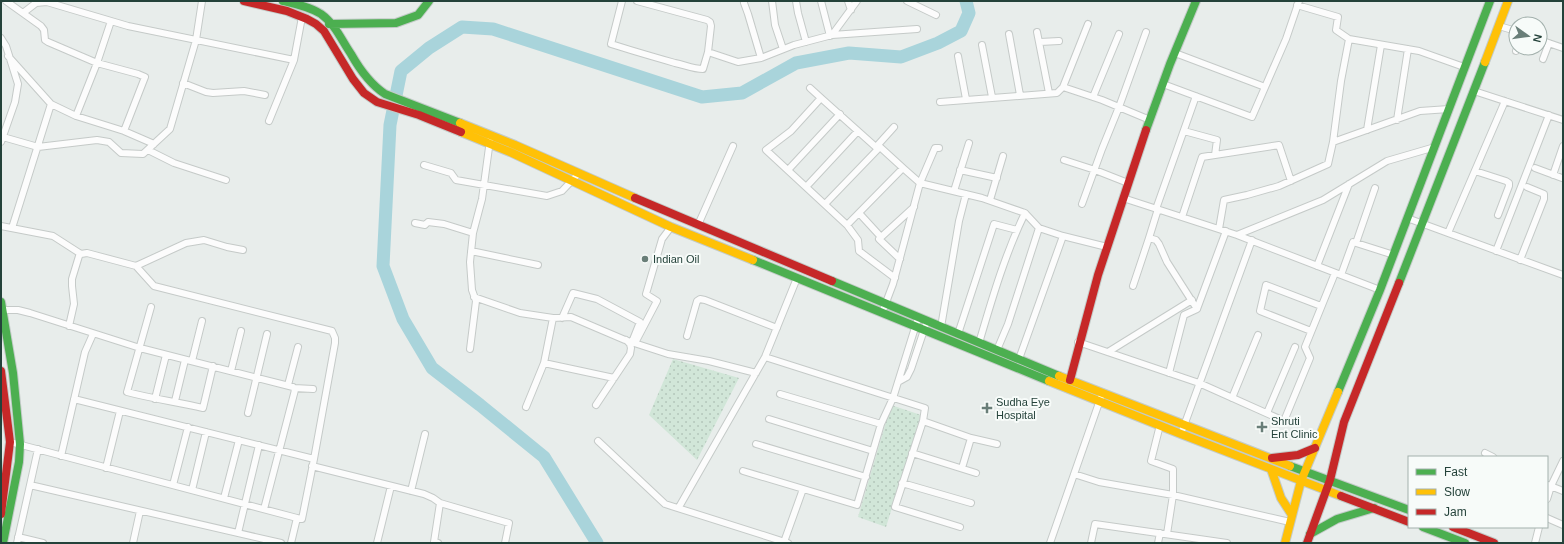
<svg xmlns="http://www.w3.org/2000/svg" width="1564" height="544" font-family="Arial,sans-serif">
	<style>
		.park { fill: url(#park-dots) }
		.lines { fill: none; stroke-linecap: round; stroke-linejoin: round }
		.river { stroke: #a9d4db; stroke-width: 13 }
		.street-casing { stroke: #c5cac8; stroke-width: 8 }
		.fast-casing { stroke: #c3cbc8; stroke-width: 10 }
		.slow-casing { stroke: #c3cbc8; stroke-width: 10 }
		.jam-casing { stroke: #c3cbc8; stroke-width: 10 }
		.street { stroke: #fcfcfc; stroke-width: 6 }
		.fast { stroke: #4caf50; stroke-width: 8 }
		.slow { stroke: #ffc107; stroke-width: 8 }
		.jam { stroke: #c62828; stroke-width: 8 }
		.poi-dot { fill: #697e78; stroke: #f7fbf9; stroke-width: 1.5 }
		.labels { text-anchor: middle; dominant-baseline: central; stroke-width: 4; stroke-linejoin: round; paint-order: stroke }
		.poi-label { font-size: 11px; fill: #24423a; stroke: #f7fbf9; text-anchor: start }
	</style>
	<defs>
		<pattern id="park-dots" width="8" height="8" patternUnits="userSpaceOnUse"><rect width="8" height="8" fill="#d1e6d8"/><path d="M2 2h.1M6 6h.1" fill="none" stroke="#b3c6ba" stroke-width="1.8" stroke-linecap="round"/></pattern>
	</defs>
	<rect width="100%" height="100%" fill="#e8edeb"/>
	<!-- park -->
	<path class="park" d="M673 359 739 378 697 460 649 415Z
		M891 405 921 415 886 527 858 517Z"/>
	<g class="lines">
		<!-- river -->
		<path class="river" d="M597 543 544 457 480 405 432 368 403 319 383 266 390 125 401 71 429 48 462 27 493 29 702 97 742 93 796 63 849 53 901 57 938 43 961 31 969 13 966 1"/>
		<defs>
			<path id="street" d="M6 1 41 26 44 30 45 40 48 42 97 63 138 74 145 77 124 131
				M622 1 611 44C633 51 654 57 675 63 685 65 693 69 703 69L708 52 738 62 761 58
				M637 1 707 20 710 22 711 26 708 52
				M772 1 775 25 783 49
				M796 1 798 13 806 42
				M821 1 830 36
				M848 1 851 10
				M907 1 936 15
				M744 3 748 14 761 58 794 45 832 35 857 1
				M1297 5 1338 17 1336 30 1349 39
				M23 13 36 3 47 2 128 26 294 60
				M1088 24 1063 87 1102 100 1150 120
				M1499 26 1516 31
				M1037 32 1049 93
				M1009 34 1020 95
				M832 35 917 29
				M1 38 6 46 18 84 15 102 1 142
				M1540 40 1563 48
				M1040 42 1059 41
				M982 45 992 97
				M1516 51 1517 48
				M1175 53 1265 87
				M8 56 51 104 76 116 124 131 154 144
				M958 56 966 99
				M1543 59 1549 43
				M183 83 206 92 213 93 244 91 265 95
				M1163 84 1252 117 1286 39 1299 1
				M810 88 821 98 791 131 766 150 847 225
				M1474 91 1563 120
				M1093 97 1119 34
				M821 98 878 149
				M940 102 1057 93 1063 87
				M76 116 97 63 111 21
				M1397 120 1408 49
				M269 121 294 60 302 17
				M1367 130 1381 45
				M1184 131 1217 140 1215 155
				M3 137 38 147 97 140 109 142 121 153 143 154 170 129 196 40 202 1
				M1333 142 1341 81 1349 39 1419 51 1464 67
				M876 147 894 127
				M148 150 174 163 226 180
				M1064 160 1095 170 1128 183
				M424 165 451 173 456 180 547 196 562 191 579 173
				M1535 168 1562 178
				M788 170 840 114
				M960 170 997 178
				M1475 171 1506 181 1509 183V186L1498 215
				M1553 175 1563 146
				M806 187 858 131
				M954 191 969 143
				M1123 198 1237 235 1323 200 1387 161 1435 147
				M990 200 1003 156
				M825 204 880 147 903 168
				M1082 204 1102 149 1119 107 1146 32
				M1156 209 1196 96
				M1158 209 1149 238 1156 240 1159 244 1167 262 1197 309
				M859 213 881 237
				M1182 217 1202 157 1279 145 1291 181
				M1407 218 1563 275
				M415 223 425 225 428 222 444 224 473 233
				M698 225 733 146
				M1 226 53 236 81 254
				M12 228 51 104
				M1219 229 1224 200 1247 195 1279 186 1328 164 1333 142 1420 111 1449 109
				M1448 233 1505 101
				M1237 235 1380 290
				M1356 243 1375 188
				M471 251 538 265
				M1496 251 1549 115
				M900 259 879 239 914 207
				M1520 260 1544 199V194L1527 187
				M136 266 186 243 204 240 227 247 243 250
				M1317 266 1349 184
				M1341 275 1353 242 1394 255
				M895 278 859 251 858 240 847 225 903 168 920 183 935 148H939
				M1133 286 1149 238
				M474 297 520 313 553 318 571 317 625 340 668 354 709 361 756 373
				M151 307 127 392C153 399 178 402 203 408L213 366
				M1 310H18L30 313 140 348 293 387 295 390 264 509
				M882 313 893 284 920 183 982 198 1025 213 1039 228
				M562 318 573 293 597 299 640 322 632 342
				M69 326 74 304 72 286V279L79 256 81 254 87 253 136 266 154 286 332 331 335 338V343L314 459
				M941 327 959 221 966 194
				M1311 331 1260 311 1266 285 1321 306
				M958 334 994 224 1017 230
				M687 336 697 301 700 299 705 300 777 328
				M1078 342 1199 383 1284 421 1310 358 1305 347 1335 273
				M635 343 657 301 646 294 662 239 671 227
				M979 343C992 299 1005 254 1025 213
				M470 349 476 301 472 290 470 262 473 233 482 199 490 140
				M997 350 1008 324 1039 228 1063 236
				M1108 352 1192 300
				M765 357 925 408 923 421 895 507 960 527
				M1019 359 1063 236 1107 247
				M192 361 202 321
				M544 363 614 378
				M231 371 241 331
				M1169 373 1184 315 1197 309 1226 231
				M898 382 907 377 911 369 927 321
				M288 385 298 347
				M294 388 313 389
				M780 394 881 424
				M1232 398 1258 335
				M74 399 314 459 302 519 297 518
				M155 399 166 355
				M175 401 185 360
				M596 405 630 354 631 348 630 344 626 340
				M526 407 544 363 553 318
				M248 413 267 334
				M1267 413 1295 347
				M769 419 873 451
				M923 421 971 438 997 444
				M1160 425 1151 461 1173 469V495L1167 534
				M1181 434 1252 240
				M598 441 665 504 788 543
				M10 442 297 518 291 543
				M756 444 866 477
				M912 453 976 473
				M1485 453 1493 457
				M61 456 85 352 93 334
				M312 466 424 494 433 498 440 503
				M106 468 120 411
				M962 468 971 438
				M743 471 857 505 881 424 893 398 918 318
				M1074 474 1099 482 1173 495 1290 522
				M902 483 971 503
				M30 485 38 449
				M173 485 188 427
				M1548 485 1563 491
				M192 490 206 432
				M411 491 425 434
				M224 498 239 440
				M1547 499 1551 486 1563 461
				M679 507 765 357 797 278
				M1547 518 1563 525
				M238 533 259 445
				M18 537 43 543
				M784 542 803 489
				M17 543 30 485 281 543
				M133 543 140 511
				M377 543 391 486
				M438 543 434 542 440 503 509 523 505 543
				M1050 543 1101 397
				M1091 543 1095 524 1227 543
				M1158 543 1160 533
				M1535 543 1539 527"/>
			<path id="fast" d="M283 1C296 4 310 7 321 14 335 24 342 41 351 54 360 70 370 84 385 94L460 123
				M329 24 396 23 418 15 429 1
				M1146 130 1170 64 1196 1
				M753 260 1049 381
				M832 281 1059 376
				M1399 283 1485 62
				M1 302 13 373 20 444 19 462 3 543
				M1338 392 1380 290 1490 1
				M1290 466 1409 510
				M1423 527 1465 543
				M1310 534 1337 519 1374 508"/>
			<path id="slow" d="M1485 62 1508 1
				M460 123 515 145 635 198
				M461 132 510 152 671 227 753 260
				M1059 376 1290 466
				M1049 381 1181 434 1341 496
				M1271 469 1281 498 1292 515
				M1285 543 1301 481 1338 392"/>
			<path id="jam" d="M244 1 287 11 307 19 316 24 324 31 353 79 364 93 377 102 419 115 461 132
				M635 198 832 281
				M1 371 10 442 1 514
				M1070 380 1098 275 1146 130
				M1272 458 1298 455 1315 448
				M1341 496 1409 522
				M1453 527 1494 543
				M1307 543 1330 480 1344 422 1399 283"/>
		</defs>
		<!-- street casing -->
		<use href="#street" class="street-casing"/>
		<!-- fast casing -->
		<use href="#fast" class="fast-casing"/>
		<!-- slow casing -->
		<use href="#slow" class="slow-casing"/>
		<!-- jam casing -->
		<use href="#jam" class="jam-casing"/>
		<!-- street -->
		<use href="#street" class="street"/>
		<!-- fast -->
		<use href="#fast" class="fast"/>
		<!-- slow -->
		<use href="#slow" class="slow"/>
		<!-- jam -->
		<use href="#jam" class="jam"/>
	</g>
	<!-- markers -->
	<g class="poi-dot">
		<circle cx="645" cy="259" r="4"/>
		<path d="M985 402h4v4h4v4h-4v4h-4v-4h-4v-4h4z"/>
		<path d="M1260 421h4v4h4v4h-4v4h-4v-4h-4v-4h4z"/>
	</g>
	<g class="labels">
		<!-- poi labels -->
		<g class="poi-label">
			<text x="653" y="259">Indian Oil</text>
			<text x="996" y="402">Sudha Eye<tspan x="996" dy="13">Hospital</tspan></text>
			<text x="1271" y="421">Shruti<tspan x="1271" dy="13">Ent Clinic</tspan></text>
		</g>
	</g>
	<!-- border -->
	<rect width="1564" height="544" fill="none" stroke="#24423a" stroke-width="4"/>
	<!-- legend -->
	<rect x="1408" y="456" width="140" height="72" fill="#f7fbf9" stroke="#a3b1ad"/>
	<rect x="1416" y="469" width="20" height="6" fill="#4caf50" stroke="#a3b1ad"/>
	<text x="1444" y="476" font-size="12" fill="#24423a">Fast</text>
	<rect x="1416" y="489" width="20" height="6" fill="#ffc107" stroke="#a3b1ad"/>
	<text x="1444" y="496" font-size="12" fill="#24423a">Slow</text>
	<rect x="1416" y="509" width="20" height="6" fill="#c62828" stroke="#a3b1ad"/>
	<text x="1444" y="516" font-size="12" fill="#24423a">Jam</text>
	<!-- north arrow -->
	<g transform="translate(1528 36) rotate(104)"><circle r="19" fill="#f7fbf9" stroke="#a3b1ad"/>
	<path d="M0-3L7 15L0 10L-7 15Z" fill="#697e78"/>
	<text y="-6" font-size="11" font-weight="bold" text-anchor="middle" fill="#24423a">N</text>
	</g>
</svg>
